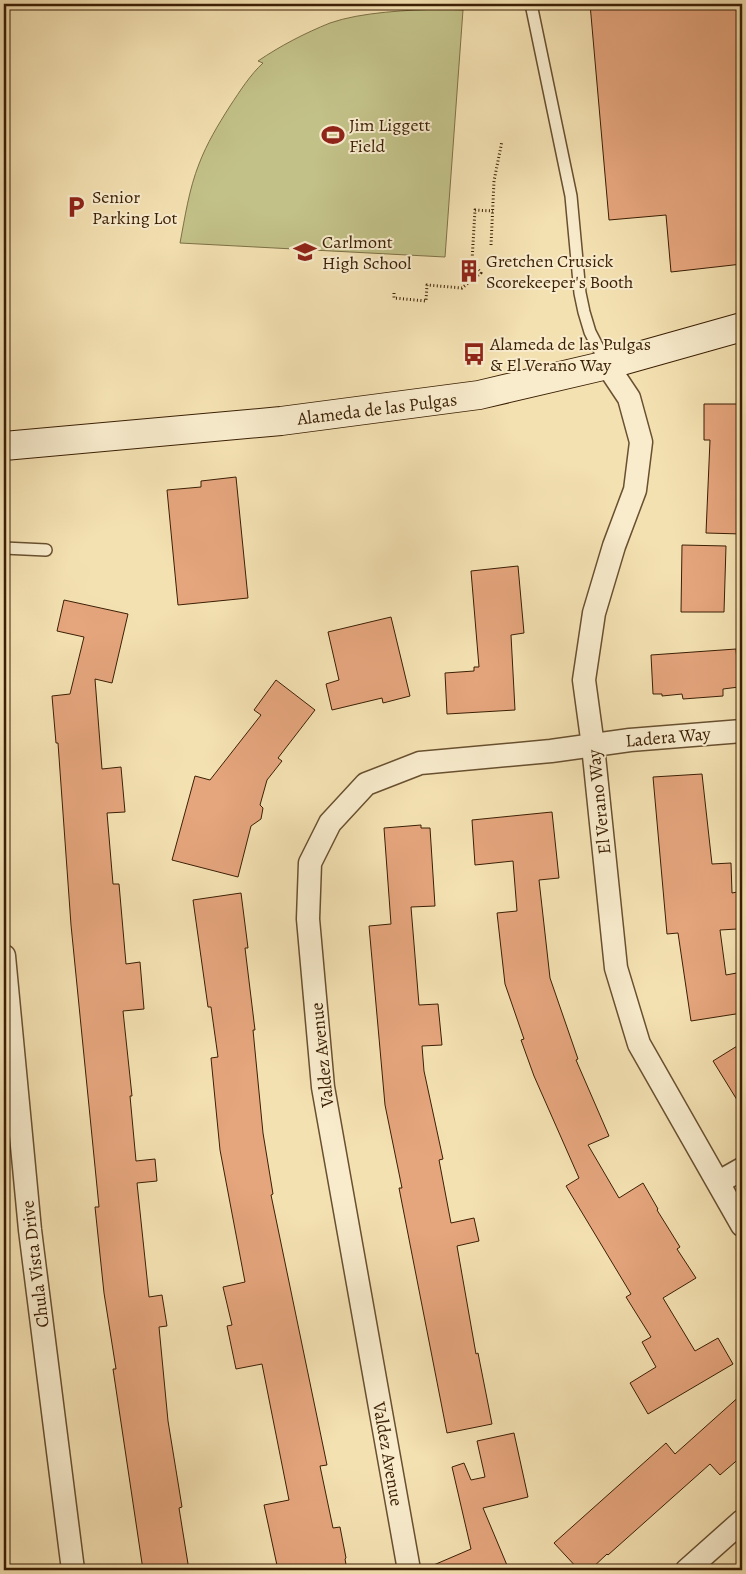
<svg xmlns="http://www.w3.org/2000/svg" width="746" height="1574" font-family="Alegreya,serif">
	<style>
		.green { fill: #c2c188; stroke: #7e7046 }
		.building { fill: #e5a57d; stroke: #3b1f04 }
		.lines { fill: none; stroke-linecap: round; stroke-linejoin: round }
		.service-casing { stroke: #695030; stroke-width: 14 }
		.minor-casing { stroke: #695030; stroke-width: 25 }
		.secondary-casing { stroke: #3b1f04; stroke-width: 30 }
		.path { stroke: #3b1f04; stroke-width: 3; stroke-dasharray: 1 2.5; stroke-linecap: butt }
		.service { stroke: #f8eccd; stroke-width: 11 }
		.minor { stroke: #f8eccd; stroke-width: 22 }
		.secondary { stroke: #f8eccd; stroke-width: 28 }
		.labels { text-anchor: middle; dominant-baseline: central; stroke-width: 4; stroke-linejoin: round; paint-order: stroke }
		.poi-label { font-size: 18px; fill: #3b1f04; stroke: #f8eccd; text-anchor: start }
		.street-label { font-size: 18px; fill: #3b1f04; stroke: #f8eccd }
	</style>
	<rect width="100%" height="100%" fill="#f4e1b2"/>
	<filter id="stains"><feTurbulence type="fractalNoise" baseFrequency=".004" numOctaves="4"/><feColorMatrix values="0 0 0 0 .2 0 0 0 0 .09 0 0 0 0 .02 0 0 0 .5 -.17"/></filter>
	<radialGradient id="worn" r=".72"><stop offset=".6" stop-color="#630" stop-opacity="0"/><stop offset="1" stop-color="#630" stop-opacity=".3"/></radialGradient>
	<!-- green -->
	<path class="green" d="M442 9 463 10 445 257 180 243C185 217 189 189 199 164 207 143 218 125 230 106 240 91 250 75 263 63L258 61C280 46 305 33 330 23 361 12 409 10 442 9Z"/>
	<!-- building -->
	<path class="building" d="M590 4H740L742 30V84H738L742 127V264L671 272 666 215 609 220Z
		M704 404H742V534L706 533 710 440H704Z
		M236 477 248 598 178 605 167 490 201 487V481Z
		M682 545 726 546 724 612H681Z
		M518 566 524 633 511 635 515 710 447 714 445 673 474 671V667H479L471 571Z
		M64 600 128 614 112 683 95 679 102 769 121 767 125 812 107 813 113 884H119L126 964 140 962 144 1009 123 1011 132 1096H130L136 1161 155 1159 157 1181 137 1183 149 1297 162 1295 167 1326 159 1327 168 1421 182 1507 179 1508 189 1570H143L113 1369H116L104 1293 95 1207H99L71 925 58 743H56L52 696 70 694 84 637 57 631Z
		M391 617 410 696 383 703 382 698 332 710 326 684 339 680 328 632Z
		M736 649 739 687 723 689V696L683 699 682 694 662 696V694H653L651 655Z
		M276 680 315 710 278 758 282 761 267 780 260 805 263 808 261 819 251 826 238 877 172 860 195 776 210 780 261 715 254 710Z
		M702 774 712 864 731 863 732 893 737 892V929L720 930 726 975 742 972V1013L691 1021 678 933 667 934 653 777Z
		M552 812 559 878 539 880 550 978 578 1059 576 1060 609 1136 588 1145 619 1198 643 1183 658 1209 657 1210 680 1247 677 1249 696 1278 663 1298 695 1351 718 1338 733 1364 648 1414 630 1383 656 1367 642 1342 651 1337 626 1297 631 1294 566 1186 579 1178 534 1076 521 1040 524 1039 505 984 497 913 517 911 513 861 475 865 472 820Z
		M421 825V828H430L435 906 411 907 419 1005 438 1004 442 1045 422 1046 424 1071 443 1159 439 1160 451 1223 474 1218 479 1241 457 1246 476 1354 478 1353 492 1424 447 1433 399 1188H402L385 1105 369 926 391 924 384 828Z
		M241 893 248 948H245L255 1030H253L263 1133 273 1194 271 1195 327 1465 320 1466 333 1528 340 1527 346 1558 345 1559 347 1570H278L264 1505 289 1500 262 1364 236 1369 227 1326 232 1325 223 1287 245 1282 220 1150 211 1058 218 1057 211 1007H208L193 900Z
		M742 1043V1108L713 1061Z
		M742 1394V1456L720 1475 710 1464 608 1555 607 1554 590 1570H579L554 1543 666 1443 675 1454Z
		M514 1433 528 1497 483 1508 509 1570H422L471 1549 452 1467 464 1463 471 1480 485 1477 477 1441Z"/>
	<g class="lines">
		<defs>
			<path id="service" d="M531 4 571 196 580 293 584 312 590 332 607 365
				M4 548 46 550"/>
			<path id="minor" d="M607 365 629 398 641 442 635 490 614 546 594 613 584 680 593 746 616 968 639 1044 742 1225
				M4 956 30 1230 73 1570
				M719 1182 742 1169
				M409 1570 323 1087 308 919 310 863 330 823 366 784 420 763 551 751 630 740 742 731
				M687 1570 742 1521"/>
			<path id="secondary" d="M4 446 281 421 479 395 607 365 742 327"/>
		</defs>
		<!-- service casing -->
		<use href="#service" class="service-casing"/>
		<!-- minor casing -->
		<use href="#minor" class="minor-casing"/>
		<!-- secondary casing -->
		<use href="#secondary" class="secondary-casing"/>
		<!-- path -->
		<path class="path" d="M491 245 494 181 502 141
			M394 293V298L426 301 427 285 462 288 481 273 472 261 475 210 493 211"/>
		<!-- service -->
		<use href="#service" class="service"/>
		<!-- minor -->
		<use href="#minor" class="minor"/>
		<!-- secondary -->
		<use href="#secondary" class="secondary"/>
	</g>
	<!-- icons -->
	<defs>
		<symbol id="stadium-bare" viewBox="-9 -9 18 18"><path d="M0-5a6.5 5 0 1 0 0 10a6.5 5 0 1 0 0-10ZM-3.5-1.8h7v3.6h-7Z" fill="#8f2418" stroke="#f8eccd" stroke-width="2.5" paint-order="stroke"/></symbol>
		<symbol id="parking-bare" viewBox="-9 -9 18 18"><path d="M-3.5-5.5H1a3.5 3.5 0 0 1 0 7H-1V5.5H-3.5ZM-1-3.4V-.6H.8a1.4 1.4 0 0 0 0-2.8Z" fill="#8f2418" stroke="#f8eccd" stroke-width="2.5" paint-order="stroke"/></symbol>
		<symbol id="school-bare" viewBox="-9 -9 18 18"><path d="M0-5L7-2L0 1L-7-2ZM-4 1L0 2.5L4 1V4Q0 6-4 4Z" fill="#8f2418" stroke="#f8eccd" stroke-width="2.5" paint-order="stroke"/></symbol>
		<symbol id="building-bare" viewBox="-9 -9 18 18"><path d="M-4-6H4V6H1V3H-1V6H-4ZM-2.5-4.3h1.7v1.8h-1.7ZM.8-4.3h1.7v1.8H.8ZM-2.5-1h1.7V.8h-1.7ZM.8-1h1.7V.8H.8Z" fill="#8f2418" stroke="#f8eccd" stroke-width="2.5" paint-order="stroke"/></symbol>
		<symbol id="bus-bare" viewBox="-9 -9 18 18"><path d="M-5-6H5V4H4V6H2V4H-2V6H-4V4H-5ZM-3.5-4V0h7V-4ZM-3.5 1.2v1.5H-2V1.2ZM2 1.2v1.5H3.5V1.2Z" fill="#8f2418" stroke="#f8eccd" stroke-width="2.5" paint-order="stroke"/></symbol>
	</defs>
	<g fill-rule="evenodd">
		<use href="#stadium-bare" x="317" y="119" width="32" height="32"/>
		<use href="#parking-bare" x="60" y="191" width="32" height="32"/>
		<use href="#school-bare" x="289" y="236" width="32" height="32"/>
		<use href="#building-bare" x="453" y="255" width="32" height="32"/>
		<use href="#bus-bare" x="458" y="338" width="32" height="32"/>
	</g>
	<g class="labels">
		<!-- poi labels -->
		<g class="poi-label">
			<text x="349" y="125">Jim Liggett<tspan x="349" dy="21">Field</tspan></text>
			<text x="92" y="197">Senior<tspan x="92" dy="21">Parking Lot</tspan></text>
			<text x="322" y="242">Carlmont<tspan x="322" dy="21">High School</tspan></text>
			<text x="486" y="261">Gretchen Crusick<tspan x="486" dy="21">Scorekeeper's Booth</tspan></text>
			<text x="490" y="344">Alameda de las Pulgas<tspan x="490" dy="21">&amp; El Verano Way</tspan></text>
		</g>
		<!-- street labels -->
		<g class="street-label">
			<text transform="translate(377 409) rotate(-7)">Alameda de las Pulgas</text>
			<text transform="translate(668 737) rotate(-5)">Ladera Way</text>
			<text transform="translate(599 802) rotate(-96)">El Verano Way</text>
			<text transform="translate(322 1055) rotate(-96)">Valdez Avenue</text>
			<text transform="translate(35 1264) rotate(-97)">Chula Vista Drive</text>
			<text transform="translate(388 1454) rotate(80)">Valdez Avenue</text>
		</g>
	</g>
	<!-- margin -->
	<rect width="746" height="1574" fill="none" stroke="#f4e1b2" stroke-width="20"/>
	<rect x="5" y="5" width="736" height="1564" fill="none" stroke="#3b1f04" stroke-width="2.5"/>
	<rect x="10" y="10" width="726" height="1554" fill="none" stroke="#3b1f04"/>
	<rect width="100%" height="100%" filter="url(#stains)"/>
	<rect width="100%" height="100%" fill="url(#worn)"/>
</svg>
